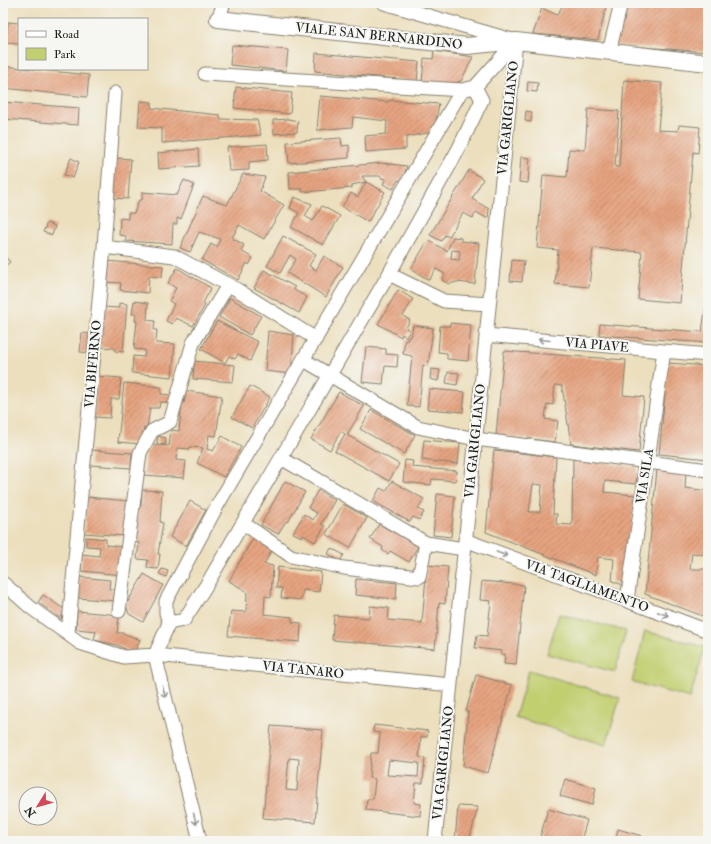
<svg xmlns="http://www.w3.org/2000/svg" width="711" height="844" font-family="'IM FELL Double Pica',serif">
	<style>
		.green { fill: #c2cf71; stroke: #6f7646 }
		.building { fill: url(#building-hatch); fill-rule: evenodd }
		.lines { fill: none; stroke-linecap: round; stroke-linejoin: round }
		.minor-casing { stroke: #847e6c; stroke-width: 15 }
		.tertiary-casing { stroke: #847e6c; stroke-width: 18 }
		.minor { stroke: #fff; stroke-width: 13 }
		.tertiary { stroke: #fff; stroke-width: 16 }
		.oneway { stroke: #999 }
		.labels { text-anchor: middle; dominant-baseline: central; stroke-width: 4; stroke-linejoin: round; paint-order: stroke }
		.street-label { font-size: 13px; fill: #1c1c1c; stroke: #f6f6f2 }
	</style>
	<defs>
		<pattern id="building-hatch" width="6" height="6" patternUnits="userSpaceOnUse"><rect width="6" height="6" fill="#e6a481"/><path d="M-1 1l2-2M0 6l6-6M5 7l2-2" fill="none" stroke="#ba8569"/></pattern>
	</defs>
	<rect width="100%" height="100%" fill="#f6f6f2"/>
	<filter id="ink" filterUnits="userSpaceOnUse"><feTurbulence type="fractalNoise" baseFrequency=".025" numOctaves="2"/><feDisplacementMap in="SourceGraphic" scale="8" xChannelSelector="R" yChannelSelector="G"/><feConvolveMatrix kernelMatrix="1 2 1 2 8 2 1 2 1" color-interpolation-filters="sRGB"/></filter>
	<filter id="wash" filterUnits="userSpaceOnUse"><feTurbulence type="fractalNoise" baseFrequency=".012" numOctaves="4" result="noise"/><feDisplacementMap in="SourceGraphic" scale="16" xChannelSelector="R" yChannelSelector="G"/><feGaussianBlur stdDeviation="0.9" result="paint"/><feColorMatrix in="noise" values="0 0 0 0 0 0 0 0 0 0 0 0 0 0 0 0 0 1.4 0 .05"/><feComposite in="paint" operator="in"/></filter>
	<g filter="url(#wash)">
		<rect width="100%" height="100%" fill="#ecdfbd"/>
		<!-- green -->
		<path class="green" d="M559 614 626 631 615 672 547 654Z
			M645 631 705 647 690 698 632 682Z
			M529 670 620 698 606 745 515 717Z"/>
		<g id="blocks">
			<!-- building -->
			<path class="building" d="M564 3H607L598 40 533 34 542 8 557 15Z
				M627 3H708V52L616 45Z
				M8 22 19 23V44L6 43Z
				M232 45 288 50 286 71 230 65Z
				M434 51 473 57 461 81 451 84 422 82 424 58 433 59Z
				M316 53 419 62 417 81 315 71Z
				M3 66 89 75 87 97 3 88Z
				M624 80 662 83 658 130 678 131 679 125 700 127 698 153 693 152 680 303 638 299 642 252 593 248 589 287 555 284 558 250 537 248 543 175 567 177 569 149 585 150 588 109 619 111 615 167H619Z
				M528 82 538 83 537 92 527 91Z
				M236 87 292 93 290 114 234 108Z
				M320 96 388 102 389 100 439 104 435 125 431 126 432 132 406 137V149L366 152 365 136 386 134 387 121 353 117 352 127 317 130Z
				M140 101 152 102 151 108 220 115V119L257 120 261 135 162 143V128L138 127Z
				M3 102 79 108 78 125 3 119Z
				M526 111 532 112 531 122 525 121Z
				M288 119 298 121 297 132 274 134 273 120Z
				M341 138 342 146 349 145V158L289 163 287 142Z
				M267 144 268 160 249 162V170L229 171 227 147Z
				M198 149 199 166 159 169 158 153Z
				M521 157 530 158 528 183 519 182Z
				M71 158 79 162 73 178 64 175Z
				M116 158 131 159 128 199 112 198Z
				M381 163 407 166 402 181 398 180 393 189 383 184 386 179 381 178V176H362L366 182 352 185V188L303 192 302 189H290L289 172Z
				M469 170 483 179 472 199 489 209 488 219 476 212 473 218 463 213 449 237 445 235 441 241 430 235Z
				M243 174 265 177 260 191 284 205 264 239 239 225 232 238 244 245 241 251 253 258 249 265 247 263 238 280 202 260 211 244 217 247 220 239 199 232 190 252 180 248 203 196 227 205Z
				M184 180 194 185 181 219 177 218V224H173L172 244 126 241V236L119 235 120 218 128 219V213H134L139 200H142V192L177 195Z
				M366 182 385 192 368 222 342 207 351 193 358 197Z
				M294 197 312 204 305 216 313 221 322 206 340 216 323 245 291 227 299 213 290 208Z
				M47 223 55 226 52 235 43 232Z
				M283 236 316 254 309 266 316 270 324 256 343 267 326 297 287 273 296 259 290 255 280 273 267 266Z
				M453 237 461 238V241L479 243 475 284 457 282 449 284 442 280 445 274 436 269 429 280 411 269 428 240 447 251ZM452 250 460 251 459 260 451 259Z
				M3 254 10 262 3 268Z
				M512 260 524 261 522 282 510 281Z
				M107 261 163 266 162 277 149 276 148 293 120 290 121 283 105 282Z
				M177 268 211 288 203 303 205 305 193 326 176 318 172 324 166 321 174 304 169 301 176 288 168 283Z
				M264 270 295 287 294 290 307 297 299 313 254 288Z
				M398 290 413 299 403 316 410 320 406 328 410 331 406 337 402 334 401 337 378 324Z
				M707 296 708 343 599 335 600 324 702 332Z
				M230 298 261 316 250 335 219 317Z
				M134 301 148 303 147 320 155 321 154 330H157L156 343 175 344 172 377 132 373 133 356 144 357 145 350 134 349 137 321H135L136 314H132Z
				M119 303 127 304 123 352 115 351V348L100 347 103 307 119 308Z
				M217 321 258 342 250 361 238 354 235 359 229 356 225 363 201 349Z
				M450 323 471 325 468 361 447 359V353L438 352 440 326H450Z
				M413 325 433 328 428 366 423 365 419 407 407 406 412 356 403 354 405 340H408V337H411Z
				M268 331 294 335 291 374 265 371Z
				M82 333 92 334 90 353 80 352Z
				M366 347 386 349V354L398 355 397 367 385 366 383 384 362 382Z
				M504 351 626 360 623 395 644 397 639 452 571 444 562 386 555 385 553 405 547 404 545 419 558 421 555 442 496 435Z
				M194 361 235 365 233 382 193 379Z
				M668 363 708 366V459L659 454Z
				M431 369 440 370 438 381 430 379Z
				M448 372 459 373 457 385 446 383Z
				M97 376 121 378 119 399H111L110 418 94 417Z
				M124 383 161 387V394L171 395V403L160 402 159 408H150L147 428H144L142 444 118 442Z
				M250 386 270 397 252 428 232 417Z
				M429 389 465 392 463 412 427 409Z
				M186 391 222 396 216 436 209 435 207 449 213 451 222 436 241 447 224 477 197 463 203 448 190 447V449L177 448 176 460 186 461 184 478 144 475 146 453 153 445 169 446 171 430 179 431 182 402 184 403Z
				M339 392 364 406 347 435 399 464 389 481 335 451 345 434 341 431 330 450 311 439Z
				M371 410 415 435 404 454 360 429Z
				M158 436 166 438 165 445 157 443Z
				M424 440 460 443 458 464 422 460Z
				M91 450 132 453 131 468 90 465Z
				M494 450 556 457 553 514H557L556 524 572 525 573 459 637 467 636 484 605 481 604 492 635 495 626 586 612 581 614 559 598 557 596 575 486 532ZM533 484 542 485 540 512H529Z
				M405 460 413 461 412 467 457 471 456 481 432 479 431 485 403 482Z
				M657 469 686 472 685 488 708 491V555L692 553 690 569H708V618L645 594Z
				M285 481 305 492 288 522 286 521 278 534 261 525Z
				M392 481 424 499 418 509 424 512 419 520 413 517 410 522 373 501 380 488 386 491Z
				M142 490 162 491 160 522 163 523 158 554H160L158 569 147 568 148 560 137 559 139 543 135 542 138 506H141Z
				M318 490 335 500 321 524 325 526 315 542 303 535 302 537 293 533 304 514 313 520 317 513 308 508Z
				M437 494 455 496 451 537 433 535Z
				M87 497 128 501 125 536 84 533Z
				M190 501 206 510 186 546 170 537Z
				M343 504 367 518 350 548 326 534Z
				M379 524 418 546 409 562 390 551 388 554 382 550 383 547 370 539Z
				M86 537 106 539V545L124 547 122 575 81 571 82 554 99 556 100 547 86 546Z
				M253 538 273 549 264 564 273 566 271 597 265 596 264 614 292 617V622L301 623 300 642 228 636 231 611 246 612 247 594 246 591 229 581Z
				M331 548 344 555 340 561 328 554Z
				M427 565 448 567 445 604 439 603 435 649 332 640 334 615 369 618 370 606 389 608 388 620 422 623Z
				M278 567 321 572 319 592 303 590 301 600 281 598 282 588H276Z
				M162 569 168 571 166 577 159 574Z
				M144 574 163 585 143 622 129 614 126 605Z
				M80 577 110 580 109 589H117L116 601 78 598Z
				M356 579 397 583 396 599 355 595Z
				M482 581 524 585 516 665 504 664 505 654H501L502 651 475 648 477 635 487 636 491 601 480 600Z
				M43 595 64 609 61 619 38 602Z
				M77 611 119 615 117 633H123L140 640 134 653 117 645 94 640 96 631 76 629Z
				M476 675 512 685 488 773 463 766 468 712 466 711Z
				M374 725 428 731 427 737H421L419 757 425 758 423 783H416L414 803 421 804 420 816 366 810 367 799H373L375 779 369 778 371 753H378L380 733 373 732ZM389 760 419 763 418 777 387 775Z
				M271 726 323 730 315 822 263 818ZM289 758 299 759 297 791 286 790Z
				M565 779 596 788 592 805 560 796Z
				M458 806 478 807 469 841H455Z
				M548 809 587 820 581 841H539Z
				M618 829 642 836 640 841H615Z"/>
		</g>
	</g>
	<g filter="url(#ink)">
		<use href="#blocks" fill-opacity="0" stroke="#847e6c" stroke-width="1"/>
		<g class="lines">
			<defs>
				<path id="minor" d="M384 3 512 40
					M218 19 224 3
					M609 52 621 3
					M205 74 462 90 475 87 482 100 458 150 389 274 207 584 184 620 169 623 166 613V601L217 506 462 90
					M475 87 516 41
					M104 247 174 256 236 289 316 339
					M389 274 444 301 489 304
					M486 335 708 355
					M304 360 418 427 476 439 708 470
					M281 458 426 543 464 549
					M243 523 291 556 344 568 419 577 426 543
					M465 540 708 631
					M3 583 30 607 80 643 124 657 155 655 451 685
					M627 600 664 351
					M119 611 140 453 152 431 170 422 193 343 228 285
					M68 634 104 247 115 93
					M155 655 200 841
					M155 655 169 623
					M435 841 516 41"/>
				<path id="tertiary" d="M218 19 467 46 516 41 708 63"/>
			</defs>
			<!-- minor casing -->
			<use href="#minor" class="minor-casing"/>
			<!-- tertiary casing -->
			<use href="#tertiary" class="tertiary-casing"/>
			<!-- minor -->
			<use href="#minor" class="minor"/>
			<!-- tertiary -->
			<use href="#tertiary" class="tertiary"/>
		</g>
		<!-- one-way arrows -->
		<defs><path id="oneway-shaft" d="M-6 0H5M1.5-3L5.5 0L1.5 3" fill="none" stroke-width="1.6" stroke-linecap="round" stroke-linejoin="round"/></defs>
		<g class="oneway">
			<use href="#oneway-shaft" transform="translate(544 340) rotate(-175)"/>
			<use href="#oneway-shaft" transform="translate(502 554) rotate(20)"/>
			<use href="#oneway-shaft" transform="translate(663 614) rotate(21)"/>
			<use href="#oneway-shaft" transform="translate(164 692) rotate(76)"/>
			<use href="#oneway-shaft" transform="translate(195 819) rotate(76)"/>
		</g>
	</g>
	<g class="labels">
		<!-- street labels -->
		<g class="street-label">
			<text transform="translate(379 36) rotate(6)">VIALE SAN BERNARDINO</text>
			<text transform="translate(508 118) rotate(-84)">VIA GARIGLIANO</text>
			<text transform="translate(597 345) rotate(5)">VIA PIAVE</text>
			<text transform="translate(93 364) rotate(-85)">VIA BIFERNO</text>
			<text transform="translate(475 441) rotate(-84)">VIA GARIGLIANO</text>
			<text transform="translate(645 476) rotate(-81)">VIA SILA</text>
			<text transform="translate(587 586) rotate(20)">VIA TAGLIAMENTO</text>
			<text transform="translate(303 670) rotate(6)">VIA TANARO</text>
			<text transform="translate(443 763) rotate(-84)">VIA GARIGLIANO</text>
		</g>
	</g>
	<!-- margin -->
	<rect width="711" height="844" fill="none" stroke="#f6f6f2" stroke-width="16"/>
	<!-- legend -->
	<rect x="18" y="18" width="130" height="52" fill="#f6f6f2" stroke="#9f9f9c"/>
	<rect x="26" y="31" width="20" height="6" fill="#ffffff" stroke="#9f9f9c"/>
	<text x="54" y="38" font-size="12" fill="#1c1c1c">Road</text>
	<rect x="26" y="48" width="20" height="12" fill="#c2cf71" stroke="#9f9f9c"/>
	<text x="54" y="58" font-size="12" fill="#1c1c1c">Park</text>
	<!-- north arrow -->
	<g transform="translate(38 806) rotate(233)"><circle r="19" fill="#f6f6f2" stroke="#9f9f9c"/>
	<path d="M0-3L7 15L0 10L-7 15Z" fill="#d1495b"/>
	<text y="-6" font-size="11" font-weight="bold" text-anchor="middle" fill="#1c1c1c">N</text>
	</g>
</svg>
